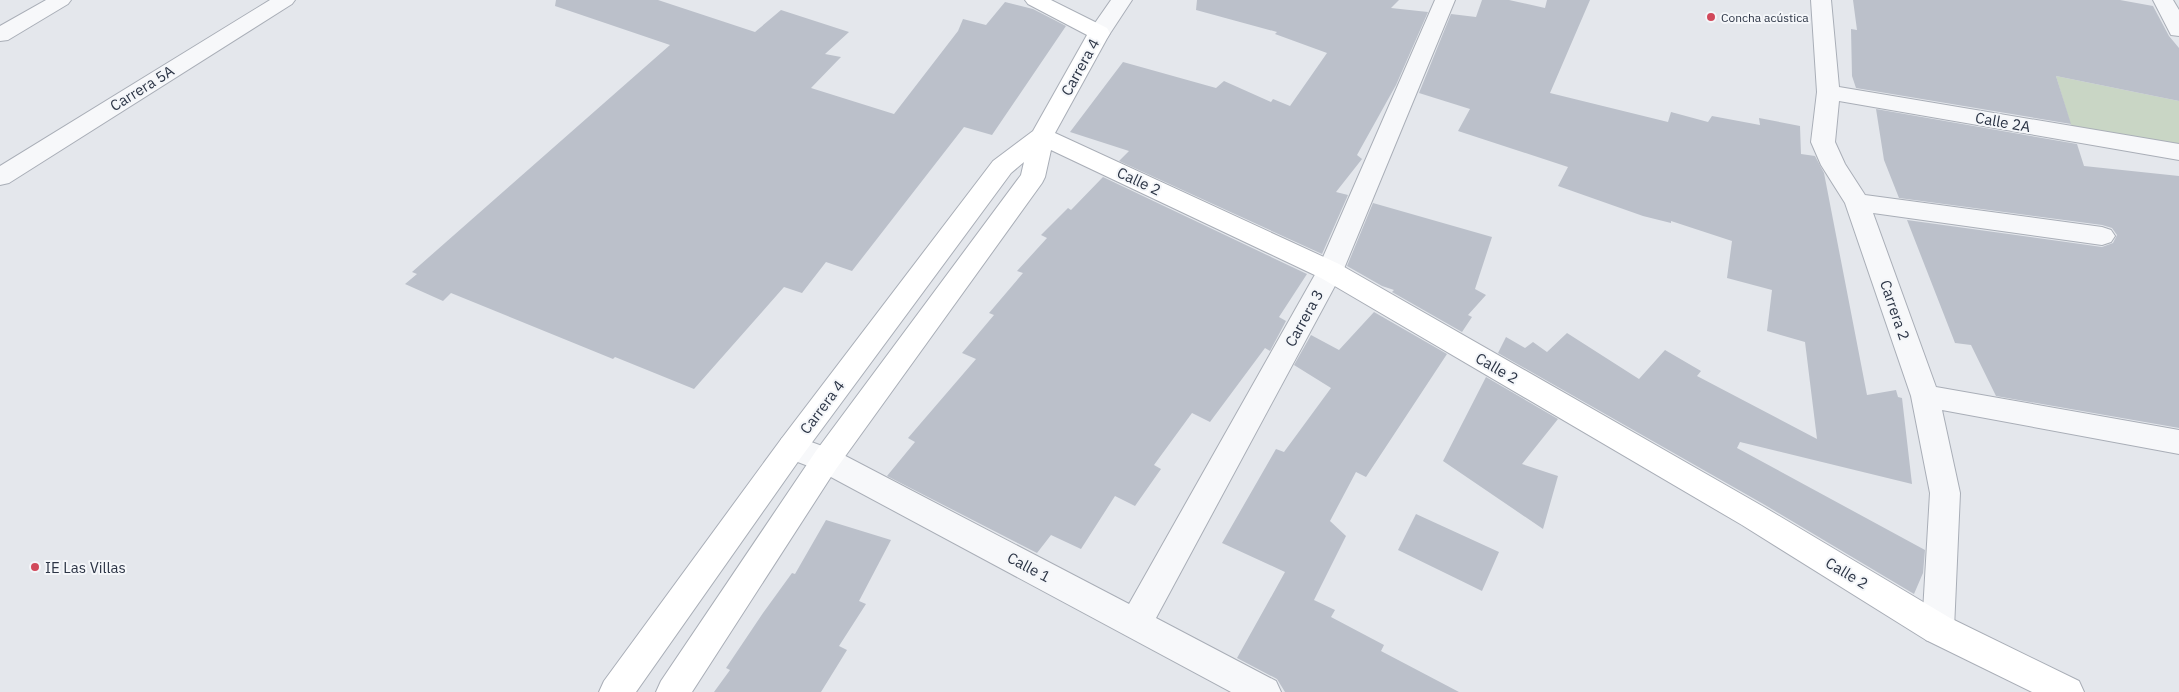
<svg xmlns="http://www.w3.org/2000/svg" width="2179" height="692" font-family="'IBM Plex Sans',sans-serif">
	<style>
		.green { fill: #c9d6c5 }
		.building { fill: #bbc0ca }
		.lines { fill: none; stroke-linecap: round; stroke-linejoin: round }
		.street-casing { stroke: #a9aeb7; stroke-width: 2 }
		.secondary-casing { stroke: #a9aeb7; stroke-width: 2 }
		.street { fill: #f7f8fa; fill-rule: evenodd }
		.secondary { fill: #fff; fill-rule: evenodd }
		.poi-dot { fill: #d1495b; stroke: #f4f6f9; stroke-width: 2 }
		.labels { text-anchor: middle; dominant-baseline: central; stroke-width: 4; stroke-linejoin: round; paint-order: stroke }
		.far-poi-label { font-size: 12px; fill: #2b3445; stroke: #f4f6f9; text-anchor: start }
		.street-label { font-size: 15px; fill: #2b3445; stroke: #f4f6f9 }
		.poi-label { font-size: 15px; fill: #2b3445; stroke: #f4f6f9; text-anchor: start }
	</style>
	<rect width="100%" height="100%" fill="#e4e7ec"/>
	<!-- green -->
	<path class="green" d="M2056 76 2179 101V145L2071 126Z"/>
	<!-- building -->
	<path class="building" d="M556 0H658L755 32 781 10 849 32 825 54 841 57 811 88 894 114 958 31 963 19 986 25 1005 2 1033 9 1066 26 992 135 964 127 852 271 826 262 802 293 784 287 694 389 615 357 613 359 451 293 443 301 405 284 417 274 412 272 670 45 555 6Z
		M1197 0H1399L1391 8 1428 12 1396 85 1357 155 1362 159 1336 192 1348 195 1322 254 1119 161 1129 151 1070 132 1123 62 1216 88 1224 81 1271 102 1273 99 1290 106 1327 53 1275 34 1277 32 1196 10Z
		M1482 0H1509L1545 8 1547 0H1590L1550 93 1668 122 1671 112 1708 122 1712 116 1760 125 1759 118 1800 126 1801 154 1815 156 1824 173 1867 395 1896 390 1898 397 1902 398 1912 484 1740 442 1737 448 1925 550 1923 573 1914 594 1765 505 1498 353 1506 337 1525 348 1533 342 1547 352 1567 333 1639 379 1665 350 1701 371 1697 376 1817 439 1805 342 1767 331 1772 290 1727 278 1732 241 1671 221V223L1643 216 1558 186 1568 167 1458 131 1470 109 1419 93 1451 14 1476 17Z
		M1853 0H2120L2153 6 2169 36 2179 48V101L2056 76 2071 124 1856 88 1852 76 1851 29 1857 30Z
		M1876 109 2077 144 2084 166 2179 176V428L1996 396 1971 345 1955 343 1907 220 2102 247 2113 243 2117 235 2112 228 2102 225 1899 198 1884 160Z
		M1103 177 1307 274 1279 317 1286 321 1270 351 1265 348 1210 422 1192 413 1154 465 1161 469 1135 506 1115 496 1081 549 1051 535 1037 553 887 476 915 442 908 438 976 359 962 353 994 315 989 313 1023 273 1017 271 1047 238 1041 235 1068 208 1071 210Z
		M1373 203 1492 237 1475 289 1486 295 1468 315 1472 317 1462 332 1392 292 1394 290 1382 286 1347 266Z
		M1374 312 1447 354 1366 477 1356 472 1330 521 1346 536 1314 600 1335 610 1331 617 1384 645 1381 651 1459 692H1285L1277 679 1237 658 1285 572 1222 543 1276 449 1284 452 1331 388 1294 365 1311 335 1339 350Z
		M1486 377 1558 419 1522 464 1558 476 1543 529 1443 461Z
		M1416 514 1499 552 1482 591 1398 550Z
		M826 520 891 540 859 601 866 604 839 646 847 650 821 692H714L730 670 726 668 763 613 792 573 795 574Z"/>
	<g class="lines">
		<defs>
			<path id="street" d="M46 0H71L68 4 8 40 0 41V26Z
				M270 0H295L292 4 9 183 0 185V166Z
				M1111 0H1132L1107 38 1099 39 1091 38 1088 33Z
				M1435 0H1455L1343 271 1156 618 1276 681 1281 692H1231L816 469 782 456 777 447 782 438 792 435 836 451 1129 604 1317 271Z
				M1811 0H1831L1839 87 2179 144V160L1839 101 1835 142 1845 164 1865 195 2102 227 2111 230 2115 236 2111 242 2102 245 1873 213 1936 387 2179 430V454L1942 410 1960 493 1954 629 1950 640 1938 644 1926 640 1922 629 1930 493 1911 396 1845 203 1821 165 1811 142 1817 92Z
				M2153 0H2173L2179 10V36L2171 35Z"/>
			<path id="secondary" d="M1025 0H1051L1107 28 1110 33 1055 133 1339 264 1764 507 1950 618 2079 681 2084 692H2032L1926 640 1742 525 1321 278 1051 150 1045 177 1042 183 836 469 692 692H656L661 681 816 451 1021 175 1024 162 1011 173 802 456 636 692H599L604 681 782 438 993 161 1033 131 1087 35 1028 4Z"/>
		</defs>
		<!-- street casing -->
		<use href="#street" class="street-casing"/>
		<!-- secondary casing -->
		<use href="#secondary" class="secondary-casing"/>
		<!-- street -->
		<use href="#street" class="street"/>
		<!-- secondary -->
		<use href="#secondary" class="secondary"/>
	</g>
	<!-- markers -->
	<g class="poi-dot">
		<circle cx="1711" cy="17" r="5"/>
		<circle cx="35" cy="567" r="5"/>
	</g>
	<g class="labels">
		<!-- far-poi labels -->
		<g class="far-poi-label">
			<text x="1721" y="17">Concha acústica</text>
		</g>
		<!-- street labels -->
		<g class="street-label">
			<text transform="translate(1080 67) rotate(-61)">Carrera 4</text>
			<text transform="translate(142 88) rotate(-32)">Carrera 5A</text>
			<text transform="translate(2003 122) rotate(10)">Calle 2A</text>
			<text transform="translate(1139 181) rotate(25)">Calle 2</text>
			<text transform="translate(1895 310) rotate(71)">Carrera 2</text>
			<text transform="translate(1304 318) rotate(-61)">Carrera 3</text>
			<text transform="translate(1497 368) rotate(30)">Calle 2</text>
			<text transform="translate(822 407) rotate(-53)">Carrera 4</text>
			<text transform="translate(1029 567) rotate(28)">Calle 1</text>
			<text transform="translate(1847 573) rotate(31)">Calle 2</text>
		</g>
		<!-- poi labels -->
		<g class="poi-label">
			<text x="45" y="567">IE Las Villas</text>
		</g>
	</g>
</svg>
